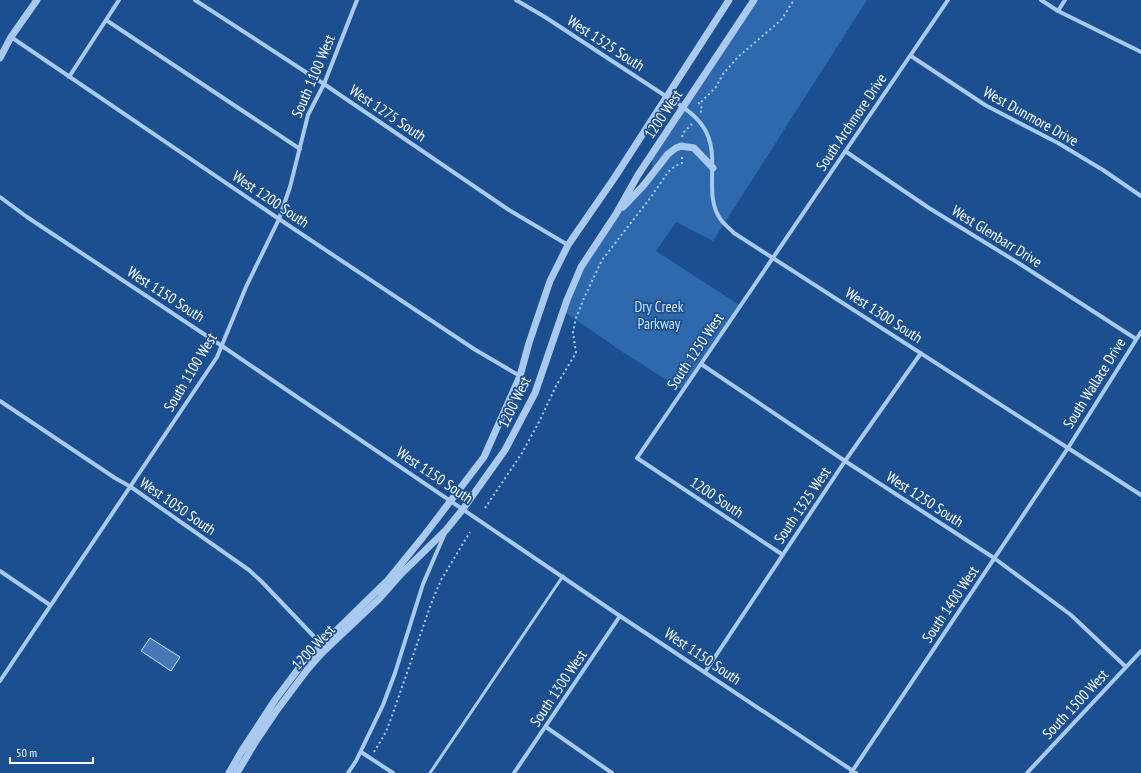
<svg xmlns="http://www.w3.org/2000/svg" width="1141" height="773" font-family="'PT Sans Narrow',sans-serif">
	<style>
		.green { fill: #2e69ad }
		.building { fill: #4478b7; stroke: #cfe3fa }
		.lines { fill: none; stroke-linecap: round; stroke-linejoin: round }
		.path { stroke: #a9c9ee; stroke-width: 2; stroke-dasharray: 2 3; stroke-linecap: butt }
		.service { stroke: #a9c9ee; stroke-width: 3 }
		.minor { stroke: #a9c9ee; stroke-width: 4 }
		.tertiary { stroke: #a9c9ee; stroke-width: 7 }
		.labels { text-anchor: middle; dominant-baseline: central; stroke-width: 3.5; stroke-linejoin: round; paint-order: stroke }
		.street-label { font-size: 15px; fill: #fff; stroke: #1b4f8f }
		.park-label { font-size: 15px; fill: #cfe3fa; stroke: #1b4f8f }
	</style>
	<rect width="100%" height="100%" fill="#1b4f8f"/>
	<!-- green -->
	<path class="green" d="M754 0H867L713 241 676 222 656 251 741 306 683 390 624 353 563 311 595 245 653 172 651 155Z"/>
	<!-- building -->
	<path class="building" d="M150 638 180 657 171 671 141 651Z"/>
	<g class="lines">
		<!-- path -->
		<path class="path" d="M698 103 701 104 702 101 716 87 723 74 738 57 781 20 794 0
			M700 112 702 111 701 104
			M682 137 683 133 692 124
			M485 508 522 453 539 422 556 386 576 353 573 332 576 318 584 298 602 260 651 197 668 172 675 166 682 163V155
			M374 752 386 732 393 713 431 604 441 580 470 532"/>
		<!-- service -->
		<path class="service" d="M430 773 563 576"/>
		<!-- minor -->
		<path class="minor" d="M195 0 324 84 509 210 568 245
			M516 0 545 17 667 97C681 105 696 115 704 128 722 157 702 194 721 220 725 225 730 229 734 233L1141 495
			M1041 0 1058 11 1141 52
			M1058 11 1065 0
			M106 20 300 149
			M11 37 279 219 474 349 520 376
			M911 56 985 105 1058 143 1103 170 1141 196
			M69 77 119 0
			M845 151 929 208 1020 264 1136 339
			M0 197 27 217 222 346 620 616 856 773
			M701 364 845 461 994 558 1071 615 1126 667
			M0 401 115 478 131 487 249 570 262 582 323 646
			M783 555 637 458 948 0
			M0 571 50 605
			M705 672 845 461 921 353
			M0 681 217 357 246 287 279 219 290 187 308 115 324 84 357 0
			M546 727 612 773
			M361 752 393 773
			M348 773 356 761 383 705 395 673 423 584 445 533
			M514 773 620 616
			M851 773 1068 448 1141 332
			M1027 773 1141 651"/>
		<!-- tertiary -->
		<path class="tertiary" d="M0 58 11 37 37 0
			M623 207 643 186 668 154 676 148 681 146 694 148 713 168
			M229 773 241 752 275 700 302 664 388 580 423 537 484 457 520 376 529 343 550 281 568 245 615 177 729 0
			M237 773 256 741 277 710 307 670 322 653 379 599 402 573 446 530 463 509 505 450 535 393 567 300 581 267 616 214 638 175 754 0"/>
	</g>
	<g class="labels">
		<!-- street labels -->
		<g class="street-label">
			<text transform="translate(606 43) rotate(33)">West 1325 South</text>
			<text transform="translate(313 76) rotate(-67)">South 1100 West</text>
			<text transform="translate(388 113) rotate(34)">West 1275 South</text>
			<text transform="translate(663 114) rotate(-56)">1200 West</text>
			<text transform="translate(1031 116) rotate(29)">West Dunmore Drive</text>
			<text transform="translate(851 122) rotate(-56)">South Archmore Drive</text>
			<text transform="translate(271 199) rotate(34)">West 1200 South</text>
			<text transform="translate(997 236) rotate(32)">West Glenbarr Drive</text>
			<text transform="translate(166 294) rotate(33)">West 1150 South</text>
			<text transform="translate(884 315) rotate(33)">West 1300 South</text>
			<text transform="translate(695 351) rotate(-56)">South 1250 West</text>
			<text transform="translate(190 372) rotate(-59)">South 1100 West</text>
			<text transform="translate(1094 383) rotate(-58)">South Wallace Drive</text>
			<text transform="translate(514 402) rotate(-64)">1200 West</text>
			<text transform="translate(435 475) rotate(34)">West 1150 South</text>
			<text transform="translate(717 497) rotate(34)">1200 South</text>
			<text transform="translate(925 499) rotate(33)">West 1250 South</text>
			<text transform="translate(802 505) rotate(-56)">South 1325 West</text>
			<text transform="translate(178 506) rotate(35)">West 1050 South</text>
			<text transform="translate(950 604) rotate(-56)">South 1400 West</text>
			<text transform="translate(313 647) rotate(-47)">1200 West</text>
			<text transform="translate(703 656) rotate(34)">West 1150 South</text>
			<text transform="translate(558 688) rotate(-56)">South 1300 West</text>
			<text transform="translate(1075 704) rotate(-47)">South 1500 West</text>
		</g>
		<!-- park labels -->
		<g class="park-label">
			<text x="659" y="306">Dry Creek<tspan x="659" dy="17">Parkway</tspan></text>
		</g>
	</g>
	<!-- scale -->
	<path d="M10 757v6h83v-6" fill="none" stroke="#ffffff" stroke-width="2"/>
	<text x="16" y="757" font-size="12" fill="#ffffff" stroke="#1b4f8f" stroke-width="3" paint-order="stroke">50 m</text>
</svg>
